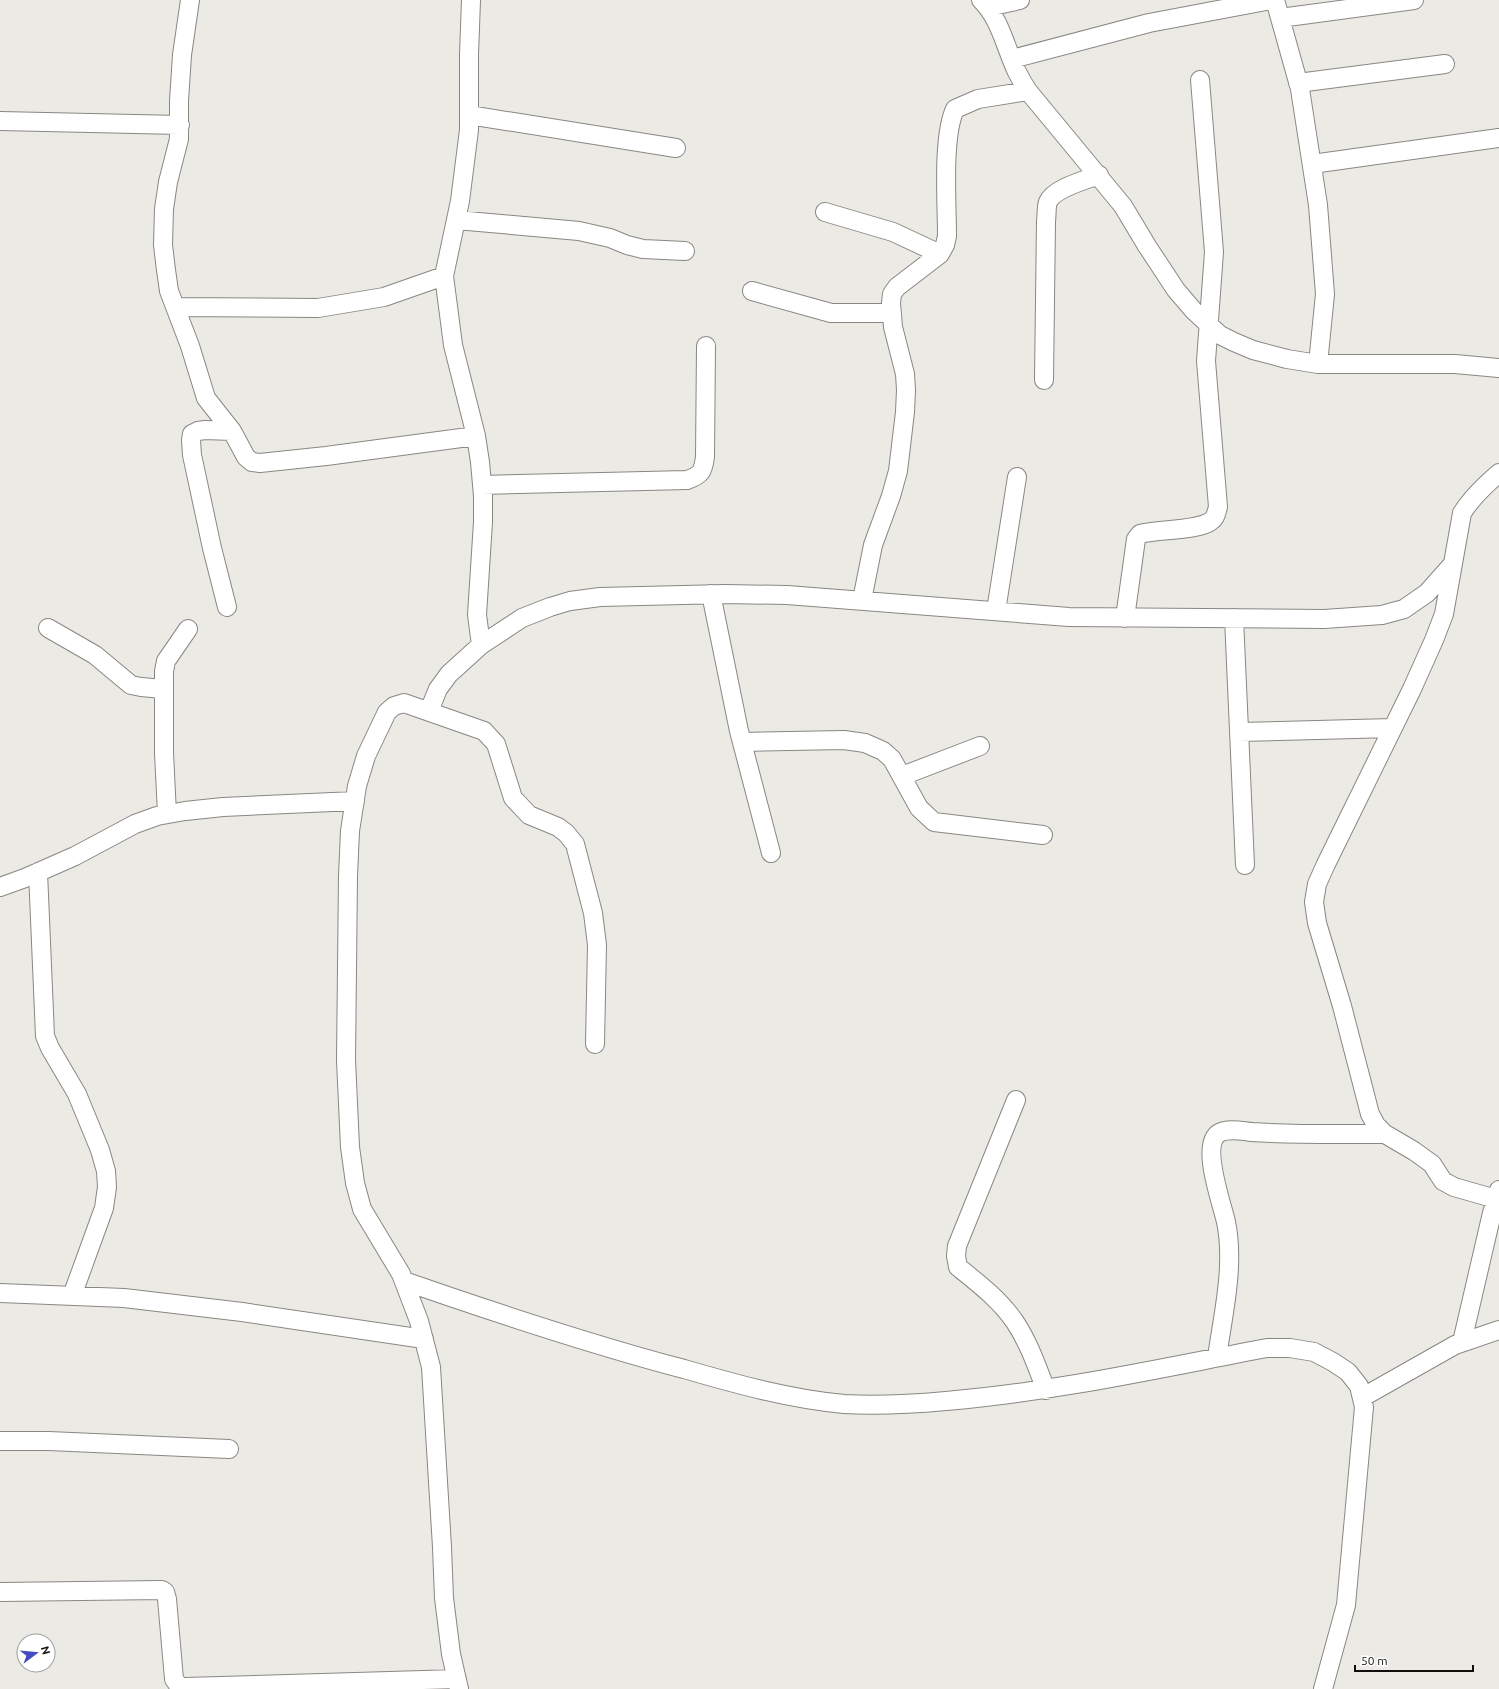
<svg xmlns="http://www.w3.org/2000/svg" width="1499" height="1689" font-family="Ubuntu,sans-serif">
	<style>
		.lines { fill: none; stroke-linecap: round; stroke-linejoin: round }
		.street-casing { stroke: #898782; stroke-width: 20 }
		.street { stroke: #fff; stroke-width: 18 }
	</style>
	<rect width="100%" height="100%" fill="#eceae4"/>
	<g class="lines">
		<defs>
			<path id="street" d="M190 0 182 55 179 101V139L168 182 164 209 163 245 166 270 169 291 190 346 206 398 232 431 246 457 252 462 260 463 326 456 476 436
				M471 0 469 55V130L460 201 444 276 453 345 476 436 480 462 483 496V522L477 615 481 645
				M981 0C1001 20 1005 47 1017 72 1020 78 1024 85 1028 91L1123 206 1147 246 1176 290 1194 311 1220 335 1234 342 1253 350 1287 359 1318 364H1455L1499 368
				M1275 0 1300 89 1318 205 1325 294 1318 364
				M988 7 1020 0
				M1280 18 1414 0
				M1012 59 1149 23 1271 0
				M1298 83 1445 64
				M469 115 676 148
				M0 121 180 125
				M1312 164 1499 138
				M825 212 893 232 940 254
				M456 220 579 231 610 238 627 245 643 249 685 251
				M752 291 831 313H892
				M175 307 318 308 384 297 444 276
				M1044 380 1046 221C1047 215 1046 207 1048 202 1054 188 1086 180 1099 175
				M482 485 687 480C701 475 703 472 705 457L706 346
				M711 594 739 731 771 853
				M862 600 873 545 891 496 898 471 905 412 906 390 905 374 893 327 891 303 892 294 897 287 940 254 945 245 947 236C947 203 942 137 955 109L978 99 1028 91
				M227 607 212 548 192 455 191 440 192 434 198 431 205 430 232 431
				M996 611 1017 477
				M1125 618 1136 539 1140 534C1158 529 1198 531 1211 521 1216 518 1216 513 1218 507L1206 361 1214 252 1200 80
				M1234 618 1245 865
				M48 628 95 655 131 685 141 687 163 689
				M429 711 438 689 449 674 481 645 522 618 550 607 570 601 600 597 725 594 787 595 1069 617 1324 619 1382 615 1404 609 1427 593 1451 566
				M1239 732 1392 728
				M742 742 844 740 865 743 883 751 892 759 919 808 934 822 1043 835
				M902 776 980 746
				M167 814 164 753V671L166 661 188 629
				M38 872 45 1036 50 1048 77 1094 100 1150 106 1171 107 1187 104 1208 72 1296
				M0 887 25 878 75 856 135 824 157 816 185 811 223 807 355 801
				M1016 1100 957 1246 956 1256 958 1267C978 1283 1000 1300 1015 1322 1029 1343 1037 1367 1046 1390
				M1496 1199 1454 1187 1443 1181 1432 1164 1414 1151 1385 1134 1376 1125 1370 1114 1342 1006 1317 923 1314 902 1317 884 1326 864 1412 689 1434 640 1444 614 1462 513C1472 497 1485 485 1499 473
				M404 1281C496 1313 589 1344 684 1369 736 1384 789 1399 844 1404 878 1406 913 1404 946 1401 1054 1392 1161 1368 1267 1348H1290L1314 1352 1333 1362 1348 1372 1359 1386 1364 1407 1346 1605 1323 1689
				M0 1293 124 1298 242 1312 424 1339
				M1462 1342 1492 1213 1499 1190
				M1217 1357C1223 1315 1235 1265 1226 1222 1222 1203 1200 1145 1219 1133 1228 1128 1242 1131 1252 1132 1296 1135 1340 1134 1385 1134
				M1363 1397 1455 1345 1499 1330
				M0 1441H49L229 1449
				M0 1592 162 1590 165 1592 167 1599 174 1679 178 1685 185 1687 457 1679
				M459 1689 451 1654 444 1598 442 1547 431 1367 419 1321 401 1274 362 1209 355 1183 350 1147 346 1060 348 876 350 831 357 786 366 756 387 712 394 706 404 703 484 731 496 744 513 798 529 815 558 827 566 833 575 844 593 913 597 945 595 1044"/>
		</defs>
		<!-- street casing -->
		<use href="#street" class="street-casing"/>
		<!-- street -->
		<use href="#street" class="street"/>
	</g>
	<!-- north arrow -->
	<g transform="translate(36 1653) rotate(74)"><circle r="19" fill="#ffffff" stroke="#9f9f9e"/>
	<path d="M0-3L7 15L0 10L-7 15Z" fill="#444bc0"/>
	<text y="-6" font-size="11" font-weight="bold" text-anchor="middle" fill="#0f0e0c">N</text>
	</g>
	<!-- scale -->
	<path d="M1355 1665v6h118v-6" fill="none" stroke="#0f0e0c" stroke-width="2"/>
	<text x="1361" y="1665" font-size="12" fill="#0f0e0c" stroke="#ffffff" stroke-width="3" paint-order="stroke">50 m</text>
</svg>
